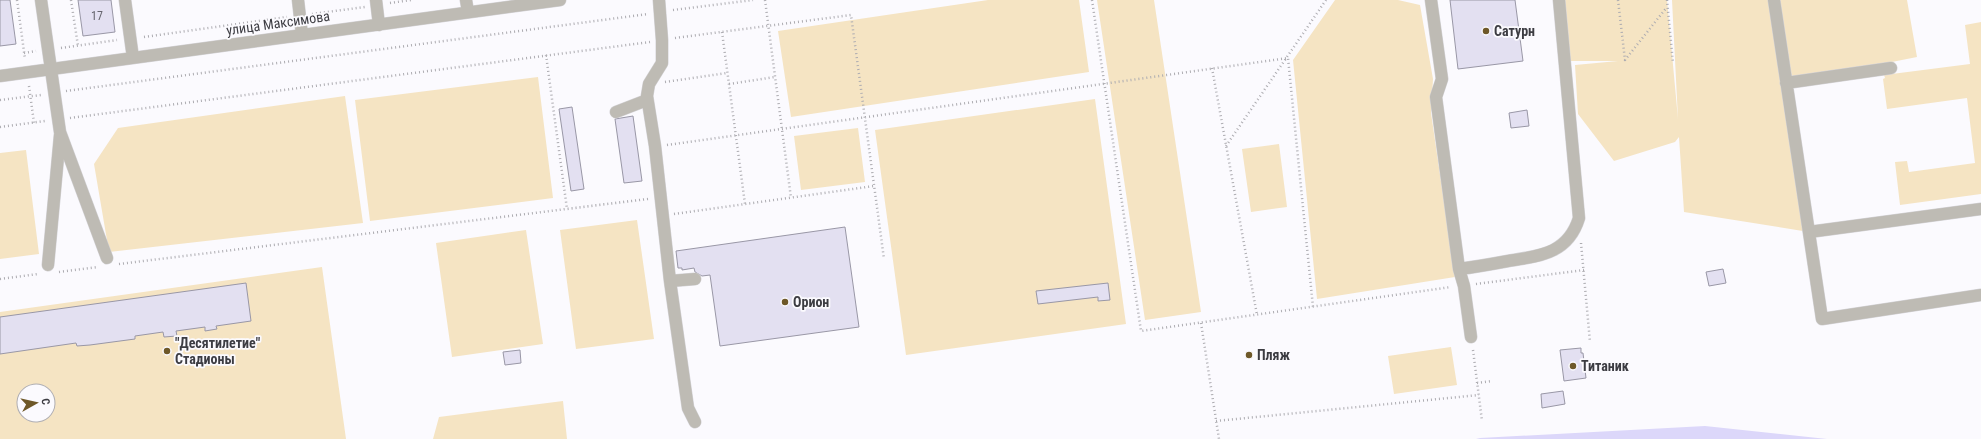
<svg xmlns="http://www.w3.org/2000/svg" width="1981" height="439" font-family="'Roboto Condensed',sans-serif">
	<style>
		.green { fill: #f5e4c3; fill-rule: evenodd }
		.water { fill: #dcd7fa }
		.building { fill: #e3e0f1; stroke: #9997a6 }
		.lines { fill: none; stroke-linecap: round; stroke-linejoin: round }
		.minor-casing { stroke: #d5d4d8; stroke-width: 13 }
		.path { stroke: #adacb1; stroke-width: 2.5; stroke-dasharray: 1 3; stroke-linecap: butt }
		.minor { stroke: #bebbb4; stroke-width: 12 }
		.poi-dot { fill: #6e5828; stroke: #fbfafe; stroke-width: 1.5 }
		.labels { text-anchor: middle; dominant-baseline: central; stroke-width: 3.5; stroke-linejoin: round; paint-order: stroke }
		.number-label { font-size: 12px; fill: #66656e }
		.street-label { font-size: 14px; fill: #3c3c42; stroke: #fbfafe }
		.poi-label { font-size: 14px; font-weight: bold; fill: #3c3c42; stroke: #fbfafe; text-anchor: start }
	</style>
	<rect width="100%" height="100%" fill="#fbfafe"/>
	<!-- green -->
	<path class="green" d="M988 0H1079L1089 72 791 117 778 31Z
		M1097 0H1154L1201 312 1145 320Z
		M1335 0H1398L1420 5 1433 79 1431 113 1455 277 1317 299 1293 60Z
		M1562 0H1667L1678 119 1672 0H1907L1917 57 1786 83 1809 232 1684 212 1679 137 1675 142 1614 161 1578 114 1575 65 1618 61H1570Z
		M1981 22V194L1900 205 1895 162 1907 161 1909 172 1975 163 1967 98 1887 109 1883 79 1885 78 1884 75 1970 64 1965 25Z
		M538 77 553 198 370 221 355 100Z
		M345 96 363 223 109 252 94 164 118 128Z
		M1095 99 1126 324 906 355 875 130Z
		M858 128 865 182 801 190 794 136Z
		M1279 144 1287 207 1251 212 1242 149Z
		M26 150 39 254 0 259V153Z
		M637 220 654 339 576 349 560 230Z
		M526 230 543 344 452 357 436 243Z
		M322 267 346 439H0V312ZM24 391H48V415H24Z
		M1451 347 1457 385 1394 394 1388 356Z
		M563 401 567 439H433L439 417Z"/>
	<!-- water -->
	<path class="water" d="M1705 426 1827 439H1476L1480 438Z"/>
	<!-- building -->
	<path class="building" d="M0 0H10L16 44 0 46Z
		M78 0H111L115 32 83 36Z
		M1450 0H1515L1523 61 1458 69Z
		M572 107 584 189 571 191 559 109Z
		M1527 110 1529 126 1511 128 1509 113Z
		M633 116 642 181 624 183 615 119Z
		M845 227 859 327 720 346 710 275 702 276 695 272 694 268 682 270V268H678L676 251Z
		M1723 269 1726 283 1709 286 1706 272Z
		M246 283 251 321 216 326 217 329 205 331V327L176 331 177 336 164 337 163 332 135 336V339L90 345 77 346 76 343 0 354V317Z
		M1108 283 1110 300 1098 301V297L1038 304 1036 291Z
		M1581 348V353H1583L1586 378 1564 381 1560 350Z
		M520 350 521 363 505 365 503 352Z
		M1563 391 1565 404 1542 408 1541 394Z"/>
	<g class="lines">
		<defs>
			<path id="minor" d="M41 0 60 132 107 258
				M125 0 133 58
				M298 0 302 35
				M376 0 379 25
				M466 0 468 12
				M659 0 662 40V63L649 84 647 96 655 146 670 281 688 408 695 422
				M1431 0 1442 79 1436 97 1459 269 1464 286 1471 337
				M1774 0 1822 319 1981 295
				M0 76 560 0
				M1786 83 1891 68
				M616 112 647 100
				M1809 232 1981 209
				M48 265 60 135
				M1459 269C1475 267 1492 264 1508 261 1539 256 1568 254 1579 218L1559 0
				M670 281 695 279"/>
		</defs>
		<!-- minor casing -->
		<use href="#minor" class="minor-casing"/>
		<!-- path -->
		<path class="path" d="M17 0 25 59
			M71 0 78 46
			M765 0 791 198
			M1092 0 1141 331 1451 287
			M1618 0 1625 60 1667 7
			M1667 0 1673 63
			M390 3 411 0
			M673 10 753 0
			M312 14 365 7
			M722 32 745 204
			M144 37 287 17
			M675 38 851 15 884 259
			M61 48 117 40
			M24 53 36 51
			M546 55 567 209 647 199
			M1212 68 1257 315
			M665 82 727 73
			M729 84 775 77
			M29 86 34 123
			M66 91 648 14
			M0 100 41 95
			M70 118 650 42
			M0 127 45 121
			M667 145 1288 58 1313 307
			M1226 146 1326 0
			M674 214 874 186
			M1581 243 1590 342
			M119 264 648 199
			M59 272 98 267
			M0 279 38 274
			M1476 284 1584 270
			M1201 323 1219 439
			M1473 350 1482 421
			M1477 383 1492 381
			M1216 421 1479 395"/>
		<!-- minor -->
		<use href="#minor" class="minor"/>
	</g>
	<!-- markers -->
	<g class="poi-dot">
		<circle cx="1486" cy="31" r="4"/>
		<circle cx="785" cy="302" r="4"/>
		<circle cx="167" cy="351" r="4"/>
		<circle cx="1249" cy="355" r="4"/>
		<circle cx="1573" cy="366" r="4"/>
	</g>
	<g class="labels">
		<!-- number labels -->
		<g class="number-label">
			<text x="97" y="16">17</text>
		</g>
		<!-- street labels -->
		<g class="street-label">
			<text transform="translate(278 23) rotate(-8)">улица Максимова</text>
		</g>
		<!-- poi labels -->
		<g class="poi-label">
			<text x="1494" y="31">Сатурн</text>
			<text x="793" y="302">Орион</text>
			<text x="175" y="343">"Десятилетие"<tspan x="175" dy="16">Стадионы</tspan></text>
			<text x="1257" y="355">Пляж</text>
			<text x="1581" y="366">Титаник</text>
		</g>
	</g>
	<!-- north arrow -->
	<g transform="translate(36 403) rotate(82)"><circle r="19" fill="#fbfafe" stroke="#afaeb3"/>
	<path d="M0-3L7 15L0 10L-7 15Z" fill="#6e5828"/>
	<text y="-6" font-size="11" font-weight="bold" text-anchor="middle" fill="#3c3c42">С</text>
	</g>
</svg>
